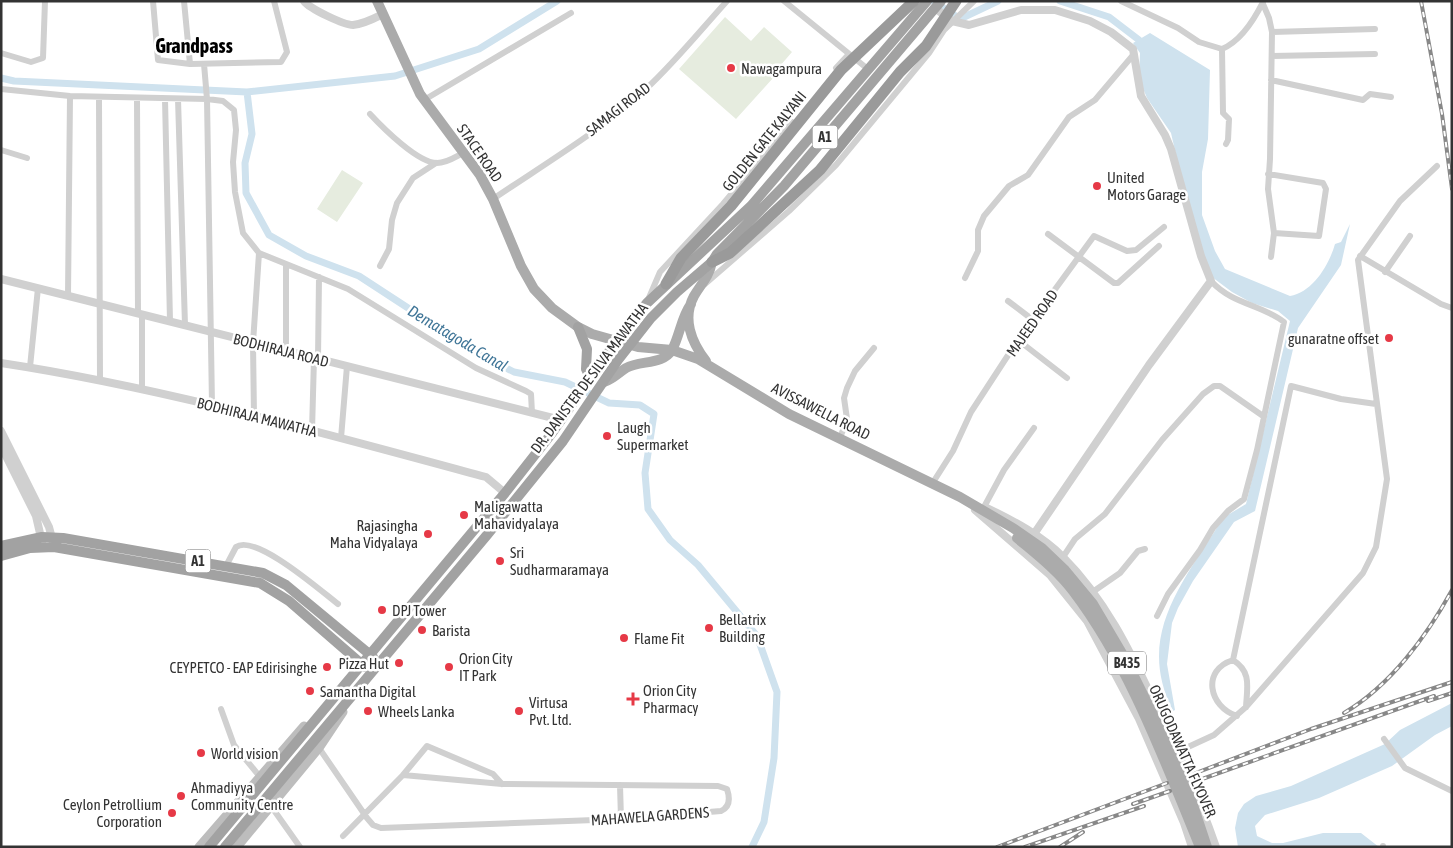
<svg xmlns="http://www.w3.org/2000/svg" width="1453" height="848" font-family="'Asap Condensed',sans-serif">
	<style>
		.green { fill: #e6ecdf }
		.water { fill: #cfe2ee }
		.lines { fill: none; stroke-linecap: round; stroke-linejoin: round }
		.canal { stroke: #cfe2ee; stroke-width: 7 }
		.minor { stroke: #d0d0d0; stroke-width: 6 }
		.tertiary { stroke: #d0d0d0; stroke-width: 8 }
		.secondary { stroke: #bdbdbd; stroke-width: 9 }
		.primary { stroke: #ababab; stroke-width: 10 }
		.trunk { stroke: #a2a2a2; stroke-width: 10 }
		.motorway { stroke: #9a9a9a; stroke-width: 11 }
		.rail-casing { stroke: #888; stroke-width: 4 }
		.rail { stroke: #fff; stroke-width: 2; stroke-dasharray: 5.5; stroke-linecap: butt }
		.poi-dot { fill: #e63946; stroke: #fff; stroke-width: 2 }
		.labels { text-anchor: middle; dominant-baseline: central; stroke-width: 5; stroke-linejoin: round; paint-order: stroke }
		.shield { fill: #fff; stroke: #707070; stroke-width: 1 }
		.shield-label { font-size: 14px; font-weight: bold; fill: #333 }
		.poi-label { font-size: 15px; fill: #333; stroke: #fff; text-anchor: start }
		.street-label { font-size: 15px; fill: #333; stroke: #fff }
		.water-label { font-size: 16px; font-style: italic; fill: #3f7597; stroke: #fff }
		.district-label { font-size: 20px; font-weight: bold; fill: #000; stroke: #fff }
	</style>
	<rect width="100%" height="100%" fill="#fff"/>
	<!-- green -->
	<path class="green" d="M725 17 751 41 764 27 792 52 780 66 782 68 736 119 679 69Z
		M342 170 363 183 337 222 317 209Z"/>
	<!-- water -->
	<path class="water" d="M1150 33 1210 70 1208 139 1202 172V215L1215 251 1225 269 1290 296C1313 292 1329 265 1335 244L1341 242 1350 224 1341 265 1298 328 1255 511 1234 522 1193 581 1178 608 1172 623 1167 664 1175 710 1173 711C1136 638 1180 586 1218 526L1226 516 1246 504 1290 321 1278 311 1252 303 1232 292 1212 277 1190 216 1171 133 1147 98 1139 79 1140 53 1133 43Z
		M1452 703V726L1435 735 1392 766 1319 798 1265 815 1255 826 1257 836 1272 843H1283L1323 833H1361L1379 847H1238L1235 828 1238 813 1244 804 1256 796 1291 786 1385 744 1400 730Z"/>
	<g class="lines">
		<!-- canal -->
		<path class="canal" d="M933 1 960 19 998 1
			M1060 1 1109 17 1139 40
			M1 78 14 81 247 92 395 76 479 49 557 1
			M247 92 252 134 245 163 246 193 269 235 306 256 359 276 477 353 514 372 565 382 609 403 640 405 654 414 645 473 648 509 670 540 698 565 757 636 777 692 774 758 764 822 752 847"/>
		<!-- minor -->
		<path class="minor" d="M153 1 158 60 190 64 281 62 287 52 274 1
			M184 1 190 64
			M784 1 869 70
			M1121 1 1178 28 1199 42 1222 49C1241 41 1254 20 1263 2
			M1263 4 1269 18 1272 32 1270 159 1268 189 1274 233 1271 257
			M1272 32 1375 29
			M1222 49 1223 113 1229 119 1228 140 1226 144
			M1 53 31 62 43 58 45 1
			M1272 56 1375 54
			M204 64 207 99 212 405
			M836 68 849 54
			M1271 80 1363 100 1370 94 1391 97
			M1 89 70 96 207 99 223 101 234 110 236 130 233 162 235 192 243 233 259 253 348 289 476 368 526 391 531 394 532 413
			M99 98 100 380
			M137 98 138 314
			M165 99 170 321
			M178 99 185 325
			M424 100 571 13
			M370 114C383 128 418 163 437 163 447 163 455 157 463 153
			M1 150 27 158
			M1268 174 1323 183 1326 189 1319 236 1274 233
			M493 199C543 165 602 130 646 89 675 62 700 31 727 1
			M1048 234 1114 283H1118L1159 246
			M1360 256 1441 304 1452 308
			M286 265V351
			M380 266 389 249 392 220 397 203 413 178 436 163
			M1385 272 1410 236
			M965 278 978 251V230L984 216 1009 186 1028 175 1069 117 1095 100 1134 54
			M705 284 789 211 836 165 929 53 944 30 974 1
			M68 296 70 96
			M648 300 660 272 723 204 792 122
			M1008 301 1033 320
			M142 314V389
			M1018 340 1067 378
			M318 359 319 277
			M30 367 38 288
			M254 417 253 343 259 253
			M312 431 314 358
			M341 438 347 366
			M840 438 847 419 844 398 847 388 855 371 874 348
			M932 484 953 451 971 412 1018 340 1094 236 1127 251 1136 250 1164 227
			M984 507 1004 470 1034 428
			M1063 557 1075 539 1105 514 1162 440 1203 394 1214 386H1220L1263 416
			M226 566 236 547C255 533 321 591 338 604
			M1094 591 1120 573 1138 551 1145 549
			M1157 616 1168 594 1200 550 1213 528 1228 511 1244 499 1257 450 1284 322C1261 304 1233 305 1211 281
			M1233 660 1291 386 1341 399 1376 404
			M1233 660C1201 670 1209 707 1237 716
			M1233 660C1252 672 1247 687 1246 707
			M221 709 234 745 260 777
			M1384 739 1405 768 1452 791
			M319 748 367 818 373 825 381 828 621 819 721 811C730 807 730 798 727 789L718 786 502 784 403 775
			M1175 753 1214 735 1246 707 1363 573 1376 547 1387 479 1358 260 1400 201 1437 166
			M620 785 621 819
			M271 806 300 847
			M343 836 403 775 427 746 493 774 502 784
			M1383 846V847"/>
		<!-- tertiary -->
		<path class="tertiary" d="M304 1C310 9 344 25 353 25 364 24 373 19 383 14
			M935 8 952 21 969 25 1021 10H1055L1090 21 1111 32 1133 49 1141 96 1165 135 1171 149 1201 256 1211 281 1149 365 1034 534
			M1 279 561 420
			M1 363C165 388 326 434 486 477L505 493
			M1 431 49 527 53 542
			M1 446 36 516 42 542
			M987 508C1014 521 1042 536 1063 557 1105 599 1130 651 1155 704 1178 751 1199 798 1216 847
			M975 510 1050 575 1087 621 1139 719 1184 823 1192 847"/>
		<!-- secondary -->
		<path class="secondary" d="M199 847 304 726
			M237 847 319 748 343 712"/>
		<!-- primary -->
		<path class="primary" d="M377 1 420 94 480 175 493 199 521 266 534 289 552 308 578 327 592 334 638 347 672 350 698 359 789 414 960 497 1013 528 1042 548 1064 569 1093 604 1126 660 1164 737 1191 799 1207 847
			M706 361C691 342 682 318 694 296 701 284 709 277 712 262
			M604 382C613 379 618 373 626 368 640 360 663 365 672 350 680 335 681 318 691 304
			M1017 538C1036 554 1058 571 1073 591 1130 666 1164 760 1200 847"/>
		<!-- trunk -->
		<path class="trunk" d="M578 327 587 349 586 369 591 379
			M1 546 42 537 63 538 263 573 286 585 373 657
			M1 556 30 548 54 547 260 583 289 601 365 667
			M209 847 505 493 552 433 617 340 647 303 751 206 927 1
			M225 847 487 535 563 441 618 360 651 318 677 292 712 262 717 254 784 186 941 1"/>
		<!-- motorway -->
		<path class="motorway" d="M712 262 730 253 820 170 900 72 926 46 956 1
			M666 284 681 258 731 206 841 70 914 1"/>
		<defs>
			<path id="rail" d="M1421 1 1442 114 1452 189
				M1428 701 1452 693
				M1344 713C1390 686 1427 636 1452 590
				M1188 776 1311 729 1452 682
				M1191 783 1434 696
				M1133 804 1170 791
				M997 847 1167 783
				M1025 847 1144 806
				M1060 847 1083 832"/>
		</defs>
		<!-- rail casing -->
		<use href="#rail" class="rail-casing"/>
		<!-- rail -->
		<use href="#rail" class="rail"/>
	</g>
	<!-- markers -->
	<g class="poi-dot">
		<circle cx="731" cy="68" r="5"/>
		<circle cx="1097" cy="186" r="5"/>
		<circle cx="1389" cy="338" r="5"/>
		<circle cx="607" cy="436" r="5"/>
		<circle cx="464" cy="515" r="5"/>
		<circle cx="428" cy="534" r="5"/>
		<circle cx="500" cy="561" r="5"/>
		<circle cx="382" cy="610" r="5"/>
		<circle cx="709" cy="628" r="5"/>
		<circle cx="422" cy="630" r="5"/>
		<circle cx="624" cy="638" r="5"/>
		<circle cx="399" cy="663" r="5"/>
		<circle cx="327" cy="667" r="5"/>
		<circle cx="449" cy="667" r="5"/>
		<circle cx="310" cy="691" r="5"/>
		<path d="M630.5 691.5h5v5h5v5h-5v5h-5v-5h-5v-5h5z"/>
		<circle cx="368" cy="711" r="5"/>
		<circle cx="519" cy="711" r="5"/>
		<circle cx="201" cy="753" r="5"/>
		<circle cx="181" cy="796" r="5"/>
		<circle cx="172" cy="813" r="5"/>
	</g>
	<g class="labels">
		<!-- shield labels -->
		<g class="shield">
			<rect x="812.5" y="125.5" width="25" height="23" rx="4"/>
			<rect x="185.5" y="549.5" width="25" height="23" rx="4"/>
			<rect x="1108" y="651.5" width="38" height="23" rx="4"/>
		</g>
		<g class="shield-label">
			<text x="825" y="137">A1</text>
			<text x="198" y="561">A1</text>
			<text x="1127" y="663">B435</text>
		</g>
		<!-- poi labels -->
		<g class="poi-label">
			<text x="741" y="68">Nawagampura</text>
			<text x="1107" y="177">United<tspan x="1107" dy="17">Motors Garage</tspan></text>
			<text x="1379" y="338" text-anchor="end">gunaratne offset</text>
			<text x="617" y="427">Laugh<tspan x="617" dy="17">Supermarket</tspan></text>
			<text x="474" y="506">Maligawatta<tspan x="474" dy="17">Mahavidyalaya</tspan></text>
			<text x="418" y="525" text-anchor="end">Rajasingha<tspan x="418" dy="17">Maha Vidyalaya</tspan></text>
			<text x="510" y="552">Sri<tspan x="510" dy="17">Sudharmaramaya</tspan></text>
			<text x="392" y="610">DPJ Tower</text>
			<text x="719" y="619">Bellatrix<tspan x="719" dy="17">Building</tspan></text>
			<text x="432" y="630">Barista</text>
			<text x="634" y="638">Flame Fit</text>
			<text x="459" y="658">Orion City<tspan x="459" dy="17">IT Park</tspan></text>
			<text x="389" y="663" text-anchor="end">Pizza Hut</text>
			<text x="317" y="667" text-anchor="end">CEYPETCO - EAP Edirisinghe</text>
			<text x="643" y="690">Orion City<tspan x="643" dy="17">Pharmacy</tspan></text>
			<text x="320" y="691">Samantha Digital</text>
			<text x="529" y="702">Virtusa<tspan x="529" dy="17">Pvt. Ltd.</tspan></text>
			<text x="378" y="711">Wheels Lanka</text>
			<text x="211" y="753">World vision</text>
			<text x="191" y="787">Ahmadiyya<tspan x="191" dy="17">Community Centre</tspan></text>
			<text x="162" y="804" text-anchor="end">Ceylon Petrollium<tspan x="162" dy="17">Corporation</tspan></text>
		</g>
		<!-- street labels -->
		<g class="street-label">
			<text transform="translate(618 109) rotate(-38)">SAMAGI ROAD</text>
			<text transform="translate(764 141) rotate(-51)">GOLDEN GATE KALYANI</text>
			<text transform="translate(480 153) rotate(55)">STACE ROAD</text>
			<text transform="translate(1032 323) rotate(-55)">MAJEED ROAD</text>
			<text transform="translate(281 350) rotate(14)">BODHIRAJA ROAD</text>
			<text transform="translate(589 378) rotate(-53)">DR. DANISTER DE SILVA MAWATHA</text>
			<text transform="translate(821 411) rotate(27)">AVISSAWELLA ROAD</text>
			<text transform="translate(257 417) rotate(14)">BODHIRAJA MAWATHA</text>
			<text transform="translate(1183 751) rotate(66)">ORUGODAWATTA FLYOVER</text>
			<text transform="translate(650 816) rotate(-4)">MAHAWELA GARDENS</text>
		</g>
		<!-- water labels -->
		<g class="water-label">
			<text transform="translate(458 338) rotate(31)">Dematagoda Canal</text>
		</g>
		<!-- district labels -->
		<g class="district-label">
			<text x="194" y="45">Grandpass</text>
		</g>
	</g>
	<!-- border -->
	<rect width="1453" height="848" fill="none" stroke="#333333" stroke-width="5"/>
</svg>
